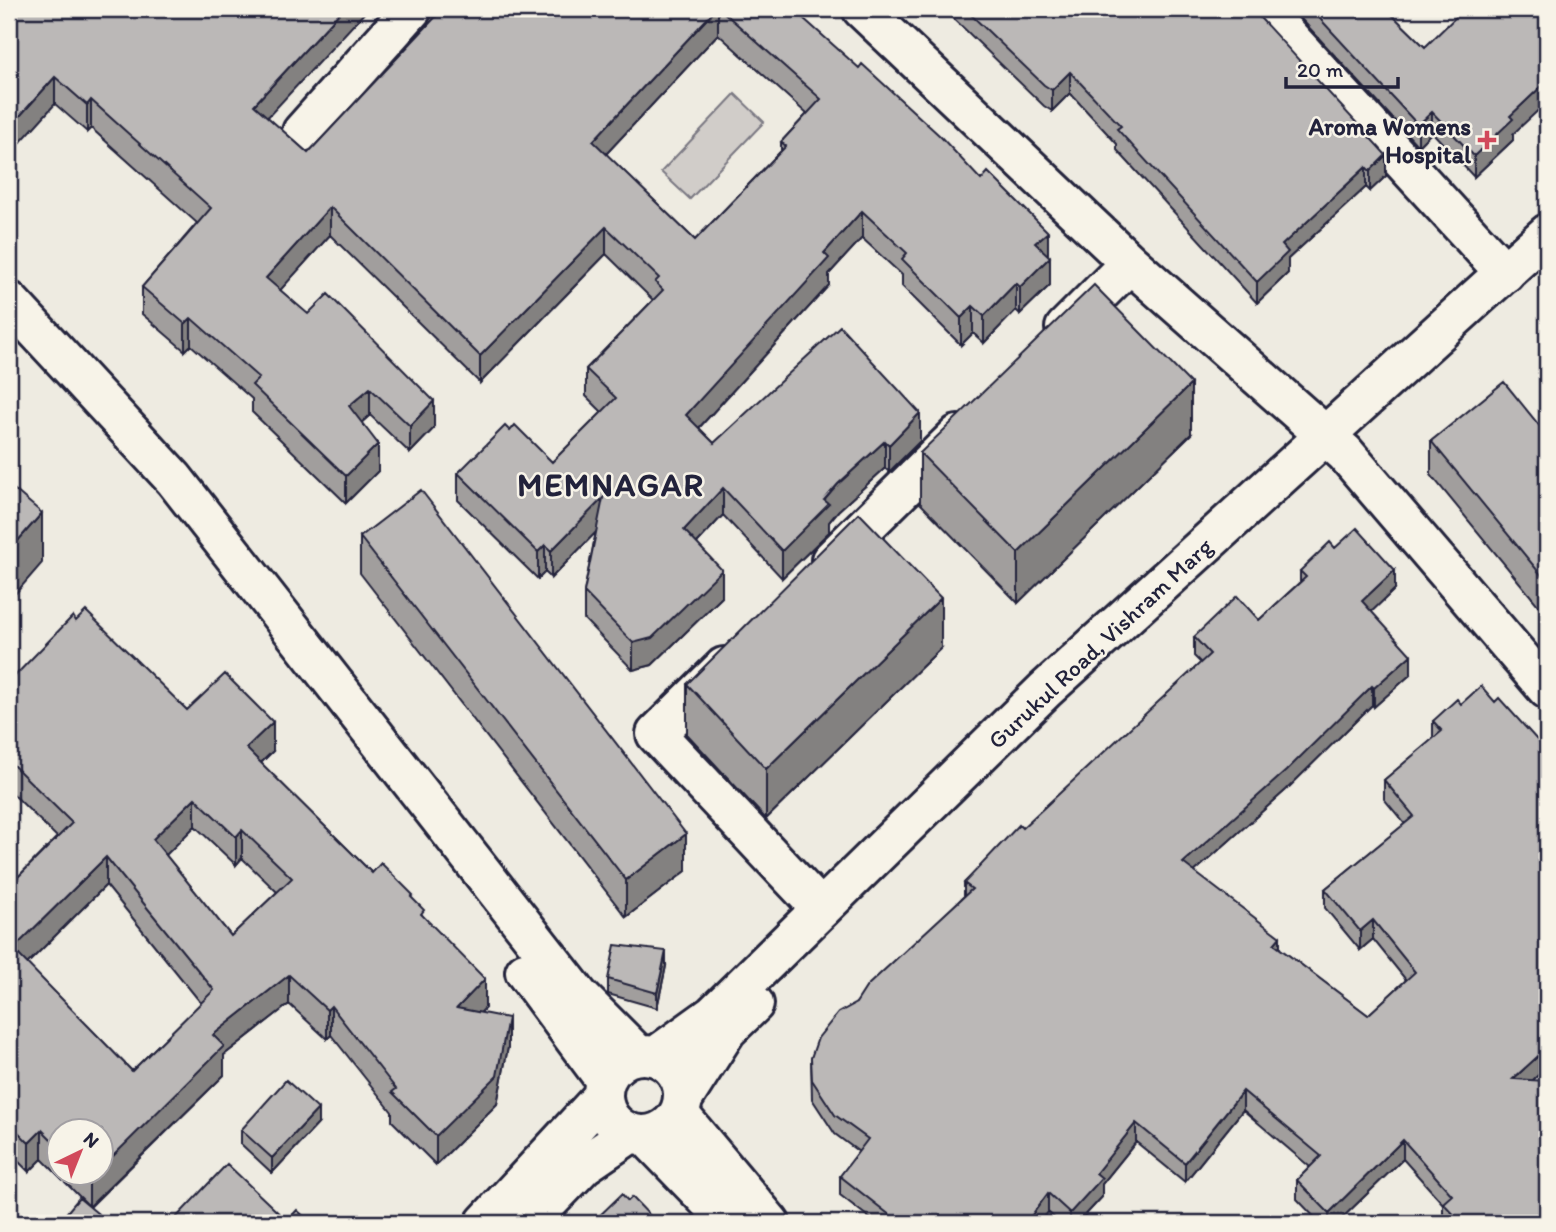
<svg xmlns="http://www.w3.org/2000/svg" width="1556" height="1232" font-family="Itim,sans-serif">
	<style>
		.green { fill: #d1cdc9; stroke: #7a7882; stroke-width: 2 }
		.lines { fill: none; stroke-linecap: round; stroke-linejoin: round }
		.street-casing { stroke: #22223b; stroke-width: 44 }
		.secondary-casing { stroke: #22223b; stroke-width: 44 }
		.street { stroke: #f7f3e8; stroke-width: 38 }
		.secondary { stroke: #f7f3e8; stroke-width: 38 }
		.wall { fill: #a19e9d; stroke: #22223b; stroke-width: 2; fill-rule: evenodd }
		.shaded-wall { fill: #838180; stroke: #22223b; stroke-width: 2 }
		.building { fill: #bbb8b7; stroke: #22223b; stroke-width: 2; fill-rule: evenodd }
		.poi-dot { fill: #d1495b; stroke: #f7f3e8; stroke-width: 2.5 }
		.labels { text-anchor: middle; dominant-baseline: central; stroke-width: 5; stroke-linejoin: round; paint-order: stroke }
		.poi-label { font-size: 24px; font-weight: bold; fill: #22223b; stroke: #f7f3e8; text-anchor: end }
		.street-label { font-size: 24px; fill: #22223b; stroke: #f7f3e8 }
		.district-label { font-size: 32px; font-weight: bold; letter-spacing: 2px; fill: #22223b; stroke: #f7f3e8 }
	</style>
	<rect width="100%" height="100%" fill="#eeebe1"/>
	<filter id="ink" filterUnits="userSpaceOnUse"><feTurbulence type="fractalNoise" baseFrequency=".0143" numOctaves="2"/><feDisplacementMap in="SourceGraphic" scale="14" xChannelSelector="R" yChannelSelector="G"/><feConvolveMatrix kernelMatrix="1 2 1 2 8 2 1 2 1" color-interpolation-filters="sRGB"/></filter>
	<g filter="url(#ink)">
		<!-- green -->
		<path class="green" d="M735 94 764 122 690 199 661 172Z"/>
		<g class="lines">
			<defs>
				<path id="street" d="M862 9 1130 263 1345 453 1547 689
					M1263 9 1505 273
					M302 132 412 9
					M1065 328 1130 263
					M831 560 958 435
					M724 667 656 734 821 909"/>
				<path id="secondary" d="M9 301 174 479 579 996 637 1054
					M525 972 605 1080
					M603 1095a40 40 0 1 1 80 0a40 40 0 1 1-80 0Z
					M656 1056 713 1015 1045 690 1547 234
					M683 1099 727 1030 754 1004
					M679 1114 770 1223
					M645 1135 730 1223
					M485 1223 602 1097
					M528 1223 584 1165 631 1133"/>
			</defs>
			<!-- street casing -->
			<use href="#street" class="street-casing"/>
			<!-- secondary casing -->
			<use href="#secondary" class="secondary-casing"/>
			<!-- street -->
			<use href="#street" class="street"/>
			<!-- secondary -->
			<use href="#secondary" class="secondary"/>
		</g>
		<!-- wall -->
		<path class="wall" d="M9 9 267 117 308 153 443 9H793L1048 256 1050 285 1020 314 1016 310 984 343 973 333 961 345 902 286V275L862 238 829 274V285L699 428 714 443 920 441 889 472 885 468 838 511 829 522V532L782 578 723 515 697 543 722 597 652 665 633 670 584 619V592L596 532 551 578 545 572 538 579 458 500V473L510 431 552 462 602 412 586 396V369L653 300 606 254 480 383 330 235 280 290 434 428 410 453 370 415 361 423 378 471 346 503 252 412V399L191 345 185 351 142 314V287L197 223 91 128 87 132 55 104ZM718 34 807 114 781 142V151L695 240 606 154Z
			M944 9H1252L1386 176 1370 191 1366 187 1288 259V273L1257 303 1117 150V144L1070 93 1052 111 1044 106Z
			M1292 9H1386L1513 134V140L1474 177 1432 132 1418 146Z
			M1191 434 1018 603 920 503V453Z
			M1547 435V616L1431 475V441Z
			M360 537 686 871 626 917 360 573Z
			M1335 548 1395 589 1371 612 1411 674 1374 707 1372 705 1286 790 1194 872 1280 949 1368 1015 1406 980 1373 939 1360 950 1325 908V889L1405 824 1384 799V780L1433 739V721L1461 704 1495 702 1547 751V1067L1533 1080 1547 1223H1444L1443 1222V1204L1403 1159 1337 1223H1320L1297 1199V1180L1310 1167 1243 1110 1185 1182 1136 1142 1102 1184V1197L1078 1223H1060L1048 1212 1040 1223H876L840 1195V1176L859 1152 835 1134 812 1099 811 1058 856 1003 964 896V883L1201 663 1194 656V637L1259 620 1300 582V571Z
			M76 621 187 710 273 751 261 763 372 873 413 900 424 918 485 1008 480 1013 508 1047 497 1104 436 1165 392 1121V1112L331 1035 327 1039 289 1004 224 1055V1075L90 1207 42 1159 29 1172 9 1152V886L57 837 9 790V682ZM195 826 236 865 242 858 277 892 231 936 165 855ZM106 885 201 1003 132 1071 27 964ZM60 1130 102 1172H60Z
			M941 648 766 819 687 734V684Z
			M666 966 657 1008 608 994V979Z
			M318 1124 272 1173 241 1144V1130Z"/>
		<!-- shaded-wall -->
		<path class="shaded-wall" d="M343 9H368L254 132V105Z
			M716 9H718V34L593 168V141Z
			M1070 72V93L1052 111V90Z
			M55 77V104L9 155V128Z
			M1547 81V102L1513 134V140L1474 177V156L1510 116Z
			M91 100V128L87 132V105Z
			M1432 112V132L1418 146V125Z
			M1386 155V176L1370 191V171Z
			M1366 167V187L1288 259V273L1257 303V282L1282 245Z
			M330 207V235L266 306V278Z
			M862 211V238L829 274V285L686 442V415L824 253Z
			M606 227V254L480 383V356Z
			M1048 232V259L1035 243Z
			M1050 257V285L1020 314V287Z
			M1016 283V310L984 343V316Z
			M973 306V333L961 345V318Z
			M191 318V345L185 351V324Z
			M1191 384V434L1018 603V553Z
			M370 388V415L349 434V406Z
			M434 401V428L410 453V426Z
			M920 413V441L889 472V445Z
			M885 441V468L838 511 829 522V532L782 578V551L838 484Z
			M378 444V471L346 503V476Z
			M723 488V515L684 557V530Z
			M603 498V525L551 578V551Z
			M42 513V563L9 601V551Z
			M545 545V572L538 579V552Z
			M722 570V597L652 665 633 670V643Z
			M1395 570V589L1362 621V601Z
			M941 598V648L766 819V769Z
			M1411 655V674L1374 707V688Z
			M1372 686V705L1286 790 1183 882V863Z
			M273 722V751L246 777V748Z
			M195 798V826L153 868V839Z
			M242 830V858L236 865V837Z
			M686 834V871L626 917V880Z
			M106 857V885L13 978V949Z
			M1373 920V939L1360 950V931Z
			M1280 937V956L1274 944Z
			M666 951V966L657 1008V993Z
			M289 975V1004L224 1055V1075L89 1207V1179L96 1172H102V1167L213 1035Z
			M485 979V1008L457 1037V1008Z
			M331 1006V1035L327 1039V1010Z
			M508 1018V1047L497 1104 436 1165V1136Z
			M1547 1048V1067L1513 1098V1079Z
			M1243 1091V1110L1185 1182V1163Z
			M318 1109V1124L272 1173V1158Z
			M1136 1123V1142L1102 1184V1197L1078 1223H1070V1213L1096 1173Z
			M42 1130V1159L29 1172V1143Z
			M1403 1140V1159L1337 1223H1329V1213Z
			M1048 1193V1212L1040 1223H1026Z"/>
		<!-- building -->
		<path class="building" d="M9 9H343L254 105 308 153 443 9H716L593 141 695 240 786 146 781 142 821 99 720 9H793L859 68 862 64 940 136 981 180 988 172 1048 232 1035 243 1050 257 1020 287 1016 283 984 316 973 306 961 318 902 259 907 253 862 211 824 253 829 258 686 415 714 443 840 326 920 413 889 445 885 441 838 484 824 500 829 504 782 551 723 488 684 530 722 570 652 638 633 643 584 592 603 498 551 551 545 545 538 552 458 473 505 426 510 431 515 425 552 462 616 398 586 369 663 290 655 282 659 278 606 227 480 356 330 207 266 278 308 314 328 294 434 401 410 426 370 388 349 406 378 444 346 476 252 385 259 378 191 318 185 324 142 287 211 208 91 100 87 105 55 77 9 128Z
			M965 9H1252L1386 155 1370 171 1366 167 1282 245 1288 252 1257 282 1117 129 1121 126 1070 72 1052 90 1044 85Z
			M1311 9H1386L1425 47 1464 9H1547V81L1510 116 1513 119 1474 156 1432 112 1418 125Z
			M1094 285 1191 384 1018 553 920 453Z
			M1504 382 1547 435V582L1431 441Z
			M9 485 42 513 9 551Z
			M421 490 686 834 626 880 360 537Z
			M859 513 941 598 766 769 687 684Z
			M1357 528 1395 570 1362 601 1411 655 1374 688 1372 686 1286 771 1183 863 1280 937 1274 944 1368 1015 1415 972 1373 920 1360 931 1325 889 1414 816 1384 780 1442 731 1433 721 1457 699 1461 704 1481 686 1495 702 1499 698 1547 751V1048L1513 1079 1547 1081V1219L1542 1223H1462L1443 1203 1452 1195 1403 1140 1329 1213 1297 1180 1321 1156 1243 1091 1185 1163 1136 1123 1096 1173 1102 1178 1070 1213 1048 1193 1026 1223H900L840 1176 868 1139 835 1115 812 1080 811 1058 818 1038 838 1013 856 1003 867 986 972 889 964 883 1019 825 1022 828 1210 654 1194 637 1237 596 1259 620 1306 577 1300 571 1330 542 1335 548Z
			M86 611 187 710 225 674 273 722 246 748 372 873 381 863 413 895 411 897 424 910 421 914 485 979 457 1008 508 1018 497 1076 436 1136 392 1092 396 1089 331 1006 327 1010 289 975 213 1035 224 1046 102 1167V1130H60V1148L42 1130 29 1143 9 1123V886L72 823 9 761V682L73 616 76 621ZM195 798 236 837 242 830 292 878 231 936 153 839ZM106 857 214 990 132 1071 13 949Z
			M615 945 666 951 657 993 608 979Z
			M286 1080 318 1109 272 1158 241 1130Z
			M227 1164 287 1221 297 1210 311 1223H171Z
			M83 1172H96L89 1179Z
			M622 1194 628 1201 632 1197 657 1223H594L593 1222Z
			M79 1198 109 1223H58Z"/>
	</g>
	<!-- markers -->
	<path class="poi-dot" d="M1483.5 129.5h7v7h7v7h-7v7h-7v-7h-7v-7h7z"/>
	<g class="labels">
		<!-- poi labels -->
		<g class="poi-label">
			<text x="1471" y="126">Aroma Womens<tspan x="1471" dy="28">Hospital</tspan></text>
		</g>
		<!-- street labels -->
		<g class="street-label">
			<text transform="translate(1100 643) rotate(-43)">Gurukul Road, Vishram Marg</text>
		</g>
		<!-- district labels -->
		<g class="district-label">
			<text x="611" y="485">MEMNAGAR</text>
		</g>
	</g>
	<!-- margin -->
	<rect width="1556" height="1232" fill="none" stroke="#f7f3e8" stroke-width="35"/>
	<rect x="18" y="18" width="1521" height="1197" fill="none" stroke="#22223b" stroke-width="2.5" filter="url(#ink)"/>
	<!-- north arrow -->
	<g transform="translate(80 1152) rotate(43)"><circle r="33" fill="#f7f3e8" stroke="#a29fa3" stroke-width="2"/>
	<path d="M0-5L12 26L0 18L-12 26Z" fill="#d1495b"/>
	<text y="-10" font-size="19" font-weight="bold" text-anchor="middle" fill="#22223b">N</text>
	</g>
	<!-- scale -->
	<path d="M1286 77v10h112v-10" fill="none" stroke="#22223b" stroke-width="3.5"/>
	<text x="1297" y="77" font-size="21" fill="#22223b" stroke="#f7f3e8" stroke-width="5" paint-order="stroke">20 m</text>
</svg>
